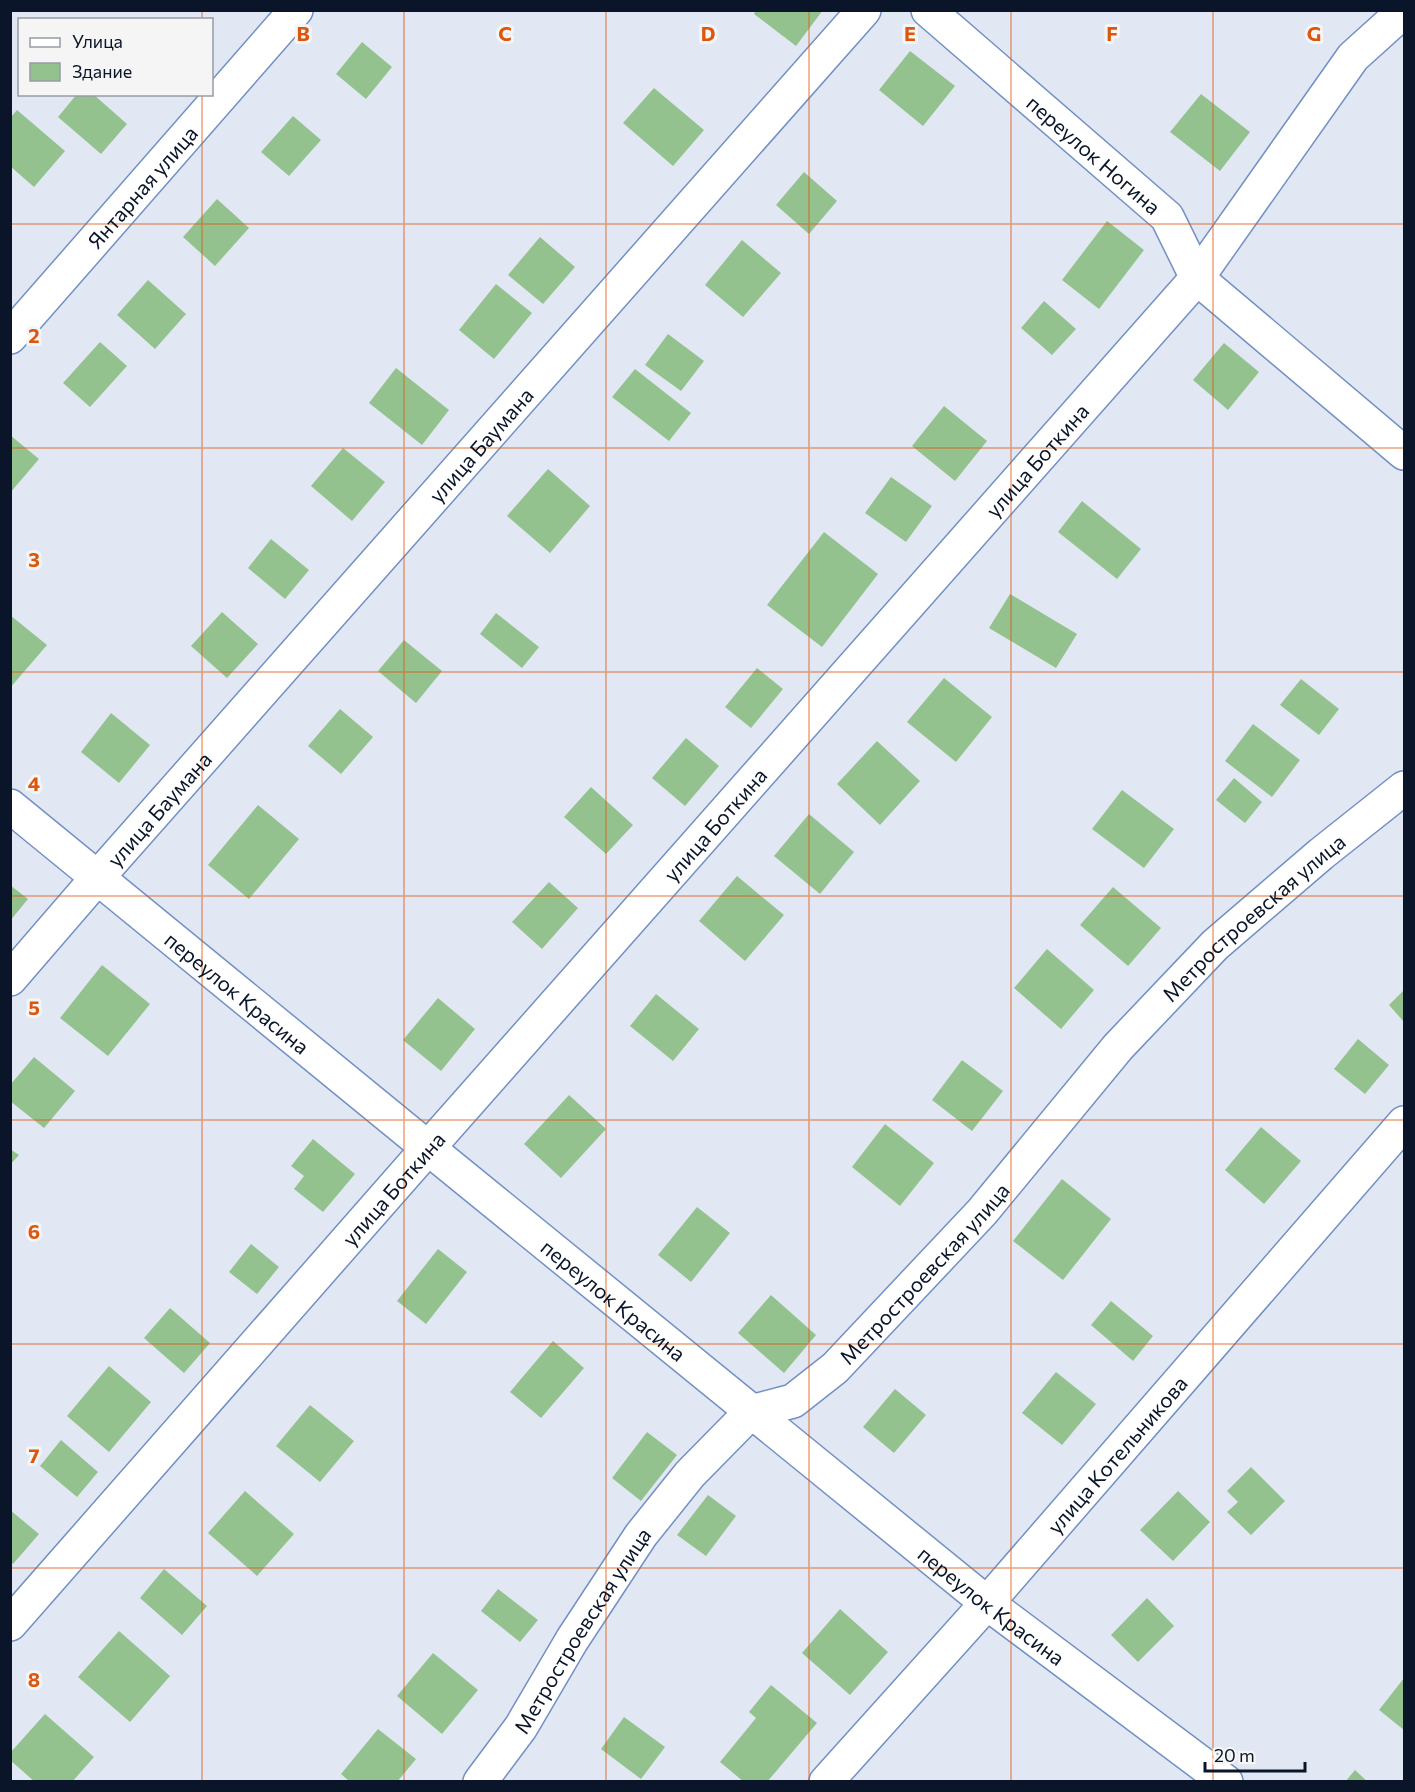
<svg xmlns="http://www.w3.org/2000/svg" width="1415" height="1792" font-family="Commissioner,sans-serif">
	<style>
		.building { fill: #94c28f }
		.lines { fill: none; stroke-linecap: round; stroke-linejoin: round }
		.minor-casing { stroke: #7290c5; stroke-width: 36 }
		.minor { stroke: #fff; stroke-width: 33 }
		.grid { fill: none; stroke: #dd560d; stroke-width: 1.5; stroke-opacity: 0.55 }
		.labels { text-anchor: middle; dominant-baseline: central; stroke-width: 6; stroke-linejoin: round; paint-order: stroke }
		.street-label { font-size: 21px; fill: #0a1529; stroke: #f5f5f5 }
		.grid-label { font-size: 20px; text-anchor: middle; font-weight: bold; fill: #dd560d; stroke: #f5f5f5; stroke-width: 6; stroke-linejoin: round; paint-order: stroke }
	</style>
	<rect width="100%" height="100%" fill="#e1e8f4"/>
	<!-- building -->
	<path class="building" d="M756 10H823L796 46 754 14Z
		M362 42 392 67 366 99 336 74Z
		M910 51 955 86 923 126 879 90Z
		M654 88 704 130 673 166 623 123Z
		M77 94H93L127 124 101 154 58 117Z
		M1201 94 1250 132 1220 171 1170 132Z
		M17 110 65 151 34 187 10 166V118Z
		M293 116 321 140 289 176 261 152Z
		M804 172 837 201 809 234 776 205Z
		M217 199 249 228 215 266 183 237Z
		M1107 221 1144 250 1099 309 1062 280Z
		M540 237 575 267 543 304 508 275Z
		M742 240 781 273 743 317 705 285Z
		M148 280 186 314 155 349 117 315Z
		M496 284 532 313 494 359 459 330Z
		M1044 301 1076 329 1052 355 1021 328Z
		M668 334 704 361 681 391 645 365Z
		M100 342 127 366 90 407 63 383Z
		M1224 343 1259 372 1228 410 1193 380Z
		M396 368 449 410 422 445 369 403Z
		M635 369 691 413 669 441 612 397Z
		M944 406 987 441 955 481 912 446Z
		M10 435 39 459 10 493Z
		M343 448 385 482 352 521 311 486Z
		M548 469 590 506 550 553 507 516Z
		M891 477 932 506 906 542 865 513Z
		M1082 501 1141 549 1117 579 1058 532Z
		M824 532 878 574 822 647 767 605Z
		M271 539 309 570 285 599 248 568Z
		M1010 594 1077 634 1056 668 989 628Z
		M222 612 258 644 227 678 191 646Z
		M496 613 539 647 522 668 480 634Z
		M10 615 47 645 10 688Z
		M404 640 442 671 416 703 378 671Z
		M757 668 783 689 751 728 725 707Z
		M944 678 992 717 956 762 907 722Z
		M1301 679 1339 709 1319 735 1280 705Z
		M340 709 373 737 341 774 308 746Z
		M111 713 150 745 119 783 81 752Z
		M1253 724 1300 760 1272 797 1225 761Z
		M686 738 719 766 685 806 652 778Z
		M877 741 920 781 880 825 837 784Z
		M1234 778 1262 802 1245 823 1216 800Z
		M591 787 633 825 606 854 564 817Z
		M1122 790 1174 829 1144 868 1092 829Z
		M258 805 299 839 249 899 208 865Z
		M809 814 854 852 820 894 774 856Z
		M737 876 784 915 745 961 699 921Z
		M549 882 578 908 542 949 512 922Z
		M10 885 28 899 10 921Z
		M1113 887 1161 928 1128 966 1080 925Z
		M1047 949 1094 990 1061 1029 1014 988Z
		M102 965 150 1004 108 1056 60 1018Z
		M1404 990V1022L1389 1005Z
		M656 994 699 1029 673 1061 630 1026Z
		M438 998 475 1029 441 1071 403 1040Z
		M1358 1039 1389 1065 1365 1094 1334 1069Z
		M34 1057 75 1091 44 1128 10 1101V1085Z
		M962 1060 1003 1091 972 1131 932 1100Z
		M569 1095 606 1129 561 1178 524 1144Z
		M885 1124 934 1163 900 1206 852 1167Z
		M1261 1127 1301 1161 1264 1204 1225 1170Z
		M313 1139 355 1174 323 1212 294 1189 304 1176 291 1166Z
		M10 1149 19 1155 10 1165Z
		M1062 1179 1111 1219 1063 1280 1013 1241Z
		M697 1207 730 1233 691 1282 658 1255Z
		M251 1244 279 1267 257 1294 229 1272Z
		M438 1249 467 1272 426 1324 397 1301Z
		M771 1295 816 1335 784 1373 738 1333Z
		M1111 1301 1153 1336 1133 1361 1091 1325Z
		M170 1308 210 1343 184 1373 144 1338Z
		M553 1341 584 1368 541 1418 510 1392Z
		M109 1366 151 1402 109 1452 67 1416Z
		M1056 1372 1096 1404 1062 1445 1022 1413Z
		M895 1389 926 1415 894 1453 863 1427Z
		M310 1405 354 1441 320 1482 276 1446Z
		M647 1432 677 1455 641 1501 612 1478Z
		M61 1440 98 1472 77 1497 40 1466Z
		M1251 1467 1285 1501 1251 1535 1227 1512 1238 1502 1227 1491Z
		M245 1491 294 1534 257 1576 208 1533Z
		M1178 1491 1210 1522 1173 1561 1140 1530Z
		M708 1495 736 1516 706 1556 677 1535Z
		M10 1510 39 1534 13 1564 10 1562Z
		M164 1569 207 1606 182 1635 140 1598Z
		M498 1589 538 1620 520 1642 481 1611Z
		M1147 1598 1174 1626 1138 1662 1111 1635Z
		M840 1609 888 1652 850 1695 802 1653Z
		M119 1631 170 1676 130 1722 78 1677Z
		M433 1653 478 1690 442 1734 397 1696Z
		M1404 1678V1730L1379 1710Z
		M771 1685 817 1723 767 1782H744L720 1762 756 1718 749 1712Z
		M45 1714 94 1757 72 1782H35L10 1760V1753Z
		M624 1717 665 1747 641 1779 601 1749Z
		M378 1729 416 1759 397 1782H350L341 1774Z
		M1355 1770 1368 1782H1345Z"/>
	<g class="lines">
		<defs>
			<g id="minor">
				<path id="s1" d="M928 10 1167 217 1197 278 1404 453"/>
				<path id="s2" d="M10 337 296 10"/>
				<path id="s3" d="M10 806 428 1148 987 1603 1226 1782"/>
				<path id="s4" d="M10 979 98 877 864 10"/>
				<path id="s5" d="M10 1624 428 1148 1197 278 1353 57 1404 11"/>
				<path id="s6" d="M480 1782 521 1727 572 1640 641 1535 690 1474 751 1412 793 1401 835 1368 982 1212 1118 1047 1215 945 1321 854 1404 788"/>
				<path id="s7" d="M826 1782 987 1603 1404 1123"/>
			</g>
		</defs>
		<!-- minor casing -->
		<use href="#minor" class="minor-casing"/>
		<!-- minor -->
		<use href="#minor" class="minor"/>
	</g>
	<!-- grid -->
	<path class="grid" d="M202 10V20M404 10V1782M606 10V1782M809 10V1782M1011 10V1782M1213 10V1782M202 94V1782M10 224H1404M10 448H1404M10 672H1404M10 896H1404M10 1120H1404M10 1344H1404M10 1568H1404"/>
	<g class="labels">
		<!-- street labels -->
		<g class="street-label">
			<text stroke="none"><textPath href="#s1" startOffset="220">переулок Ногина</textPath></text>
			<text stroke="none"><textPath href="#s2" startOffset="200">Янтарная улица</textPath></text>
			<text stroke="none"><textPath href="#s4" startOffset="712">улица Баумана</textPath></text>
			<text stroke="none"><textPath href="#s5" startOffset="1552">улица Боткина</textPath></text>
			<text stroke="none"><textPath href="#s4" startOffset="226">улица Баумана</textPath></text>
			<text stroke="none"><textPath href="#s5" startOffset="1066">улица Боткина</textPath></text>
			<text stroke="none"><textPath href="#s6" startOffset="1173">Метростроевская улица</textPath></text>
			<text stroke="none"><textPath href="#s3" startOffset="294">переулок Красина</textPath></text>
			<text stroke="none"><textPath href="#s5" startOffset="580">улица Боткина</textPath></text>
			<text stroke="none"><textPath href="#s6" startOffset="687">Метростроевская улица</textPath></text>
			<text stroke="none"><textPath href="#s3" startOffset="780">переулок Красина</textPath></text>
			<text stroke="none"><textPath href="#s7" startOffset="438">улица Котельникова</textPath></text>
			<text stroke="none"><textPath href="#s3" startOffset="1266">переулок Красина</textPath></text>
			<text stroke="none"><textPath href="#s6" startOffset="183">Метростроевская улица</textPath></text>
		</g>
	</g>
	<g class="grid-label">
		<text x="303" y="41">B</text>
		<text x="505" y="41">C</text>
		<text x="708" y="41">D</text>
		<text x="910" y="41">E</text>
		<text x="1112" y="41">F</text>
		<text x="1314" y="41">G</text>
		<text x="34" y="343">2</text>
		<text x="34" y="567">3</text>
		<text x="34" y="791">4</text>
		<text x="34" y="1015">5</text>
		<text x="34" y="1239">6</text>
		<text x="34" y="1463">7</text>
		<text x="34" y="1687">8</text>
	</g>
	<!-- border -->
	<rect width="1415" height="1792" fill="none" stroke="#0a1529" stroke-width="24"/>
	<!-- legend -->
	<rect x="18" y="18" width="195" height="78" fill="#f5f5f5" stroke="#979ba3" stroke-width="1.5"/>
	<rect x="30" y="38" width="30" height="9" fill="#ffffff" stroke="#979ba3" stroke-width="1.5"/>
	<text x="72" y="48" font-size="18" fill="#0a1529">Улица</text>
	<rect x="30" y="63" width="30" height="18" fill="#94c28f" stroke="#979ba3" stroke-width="1.5"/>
	<text x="72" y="78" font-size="18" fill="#0a1529">Здание</text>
	<!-- scale -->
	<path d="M1205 1762v9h100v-9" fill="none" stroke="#0a1529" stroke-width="3"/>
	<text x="1214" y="1762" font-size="18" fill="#0a1529" stroke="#f5f5f5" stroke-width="4.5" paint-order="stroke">20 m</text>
</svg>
